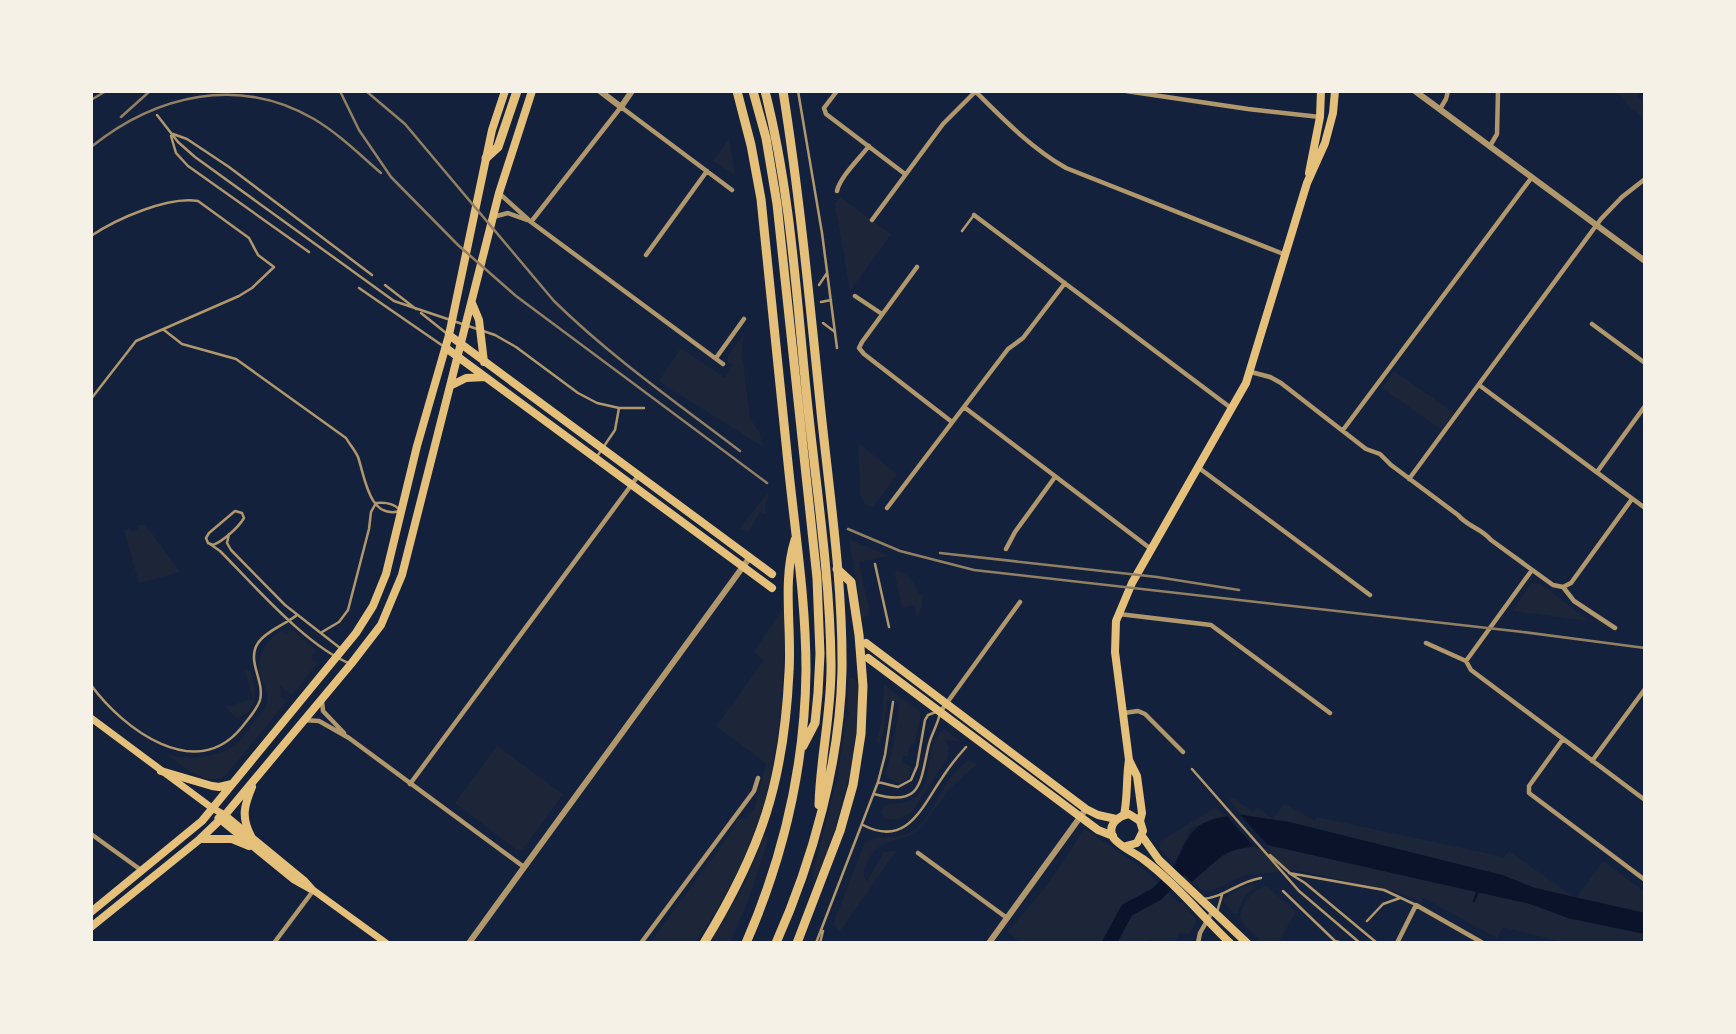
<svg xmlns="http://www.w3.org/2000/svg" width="1736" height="1034" font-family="'Fira Sans',sans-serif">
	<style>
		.green { fill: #1d2539 }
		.water { fill: #0b132b }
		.pier { fill: #14213d }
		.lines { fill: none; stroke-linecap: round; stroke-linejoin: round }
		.stream { stroke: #0b132b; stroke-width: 2.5 }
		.river { stroke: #0b132b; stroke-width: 14 }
		.service { stroke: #b1986c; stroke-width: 2.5 }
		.minor { stroke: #b1986c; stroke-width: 4.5 }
		.tertiary { stroke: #b1986c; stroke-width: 6 }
		.secondary { stroke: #e5c07b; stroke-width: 7 }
		.primary { stroke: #e5c07b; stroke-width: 8 }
		.trunk { stroke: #e5c07b; stroke-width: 8 }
		.motorway { stroke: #e5c07b; stroke-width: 9 }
		.rail { stroke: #918062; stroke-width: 2.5 }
	</style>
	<rect width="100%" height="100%" fill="#14213d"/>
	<!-- green -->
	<path class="green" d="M1618 91H1641L1637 97 1645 103V118L1629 107Z
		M729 139 735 175 713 161Z
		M840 197 891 234 850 291 835 203Z
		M743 335 742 352 750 419 759 431 763 447 679 394 678 395 659 381 681 348 725 378 733 365 728 362V356Z
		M1394 371 1454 413 1442 430 1382 388Z
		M858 443 897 474 873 507 866 505 860 496Z
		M768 492 769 497 765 504 766 515 760 512 749 532 739 529Z
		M145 524 180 572 139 583 124 530 130 528 131 532 138 530 137 526Z
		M849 539 888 556 859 562 870 615 862 618Z
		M897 570C909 576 916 582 919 595H923L922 606 917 617 914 605 902 608 895 574Z
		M1531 583 1541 584 1589 621 1513 611Z
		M782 610 784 611C785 742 772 834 695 943H650L735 827 737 819 748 818V815L755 808 766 763 716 726 764 660 754 652Z
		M282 630 287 635 289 630 293 631 316 650 312 658 317 664 292 695 280 685 281 697 287 701 225 776C206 788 179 763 165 753 184 762 215 757 233 747 241 742 248 730 254 722 259 717 264 711 266 705 269 697 266 691 264 685 253 662 262 643 282 630Z
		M244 668 251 672C257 689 259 712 237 718L225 707 253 699Z
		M851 677 858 682C860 750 842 815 817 878L814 880 812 877 837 779 846 717 849 714 847 707 849 679Z
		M884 685 921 712 915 743 910 745 908 756H903V762L911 767C911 775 907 781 899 783L889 779 886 773 894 743 899 702 887 701 884 730 879 745 877 741 882 718Z
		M944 729 960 741 945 740 949 747 947 758 912 812 898 819H885L881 812 884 805C891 803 899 804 907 802 939 790 920 748 944 729Z
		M497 746 563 794 523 849 517 850 455 803Z
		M968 760 977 764 951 787 921 828 909 836 883 844 873 852 864 868V878L867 881 884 852 896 851 840 931 833 925 864 844C877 832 898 842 915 830 930 819 936 799 946 784 952 774 960 768 968 760Z
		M1233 798 1253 812 1257 807 1273 819 1284 803 1315 821 1317 817 1504 857 1509 851 1575 898 1535 888 1502 875 1289 822 1241 815 1229 800Z
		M1216 807 1224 816 1191 828 1174 863 1160 849 1159 842Z
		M1084 828 1143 869 1179 903H1182L1196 919 1194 927 1188 935 1181 932 1174 943H1153L1150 939 1143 943H1022L1007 932C1036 901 1063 866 1084 828Z
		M764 836 769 838 751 893 730 943H711L746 881Z
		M1268 845 1481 893 1530 904 1568 918 1645 934V943H1566L1503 927 1497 938 1424 898 1421 902 1398 892 1296 870 1245 875 1211 891 1202 890 1192 882C1226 853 1222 849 1268 845Z
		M1603 861 1645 892V913L1576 898Z
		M1254 884 1255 887 1245 896 1237 913H1233L1223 901C1232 892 1242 886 1254 884Z
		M1267 886 1296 912 1278 943H1263L1243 924 1240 917C1243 903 1251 889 1267 886Z"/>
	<!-- water -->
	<path class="water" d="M1237 814 1289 822 1502 875 1535 888 1645 913V934L1568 918 1530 904 1481 893 1268 845C1222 849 1226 853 1192 882L1175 865C1193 826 1194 822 1237 814Z"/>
	<!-- pier -->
	<path class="pier" d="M1237 811 1271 849H1256L1224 813Z"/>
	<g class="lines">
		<!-- stream -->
		<path class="stream" d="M1474 901 1478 891"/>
		<!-- river -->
		<path class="river" d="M1109 943 1127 910 1157 894 1192 857"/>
		<!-- service -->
		<path class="service" d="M798 91 822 233 837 348
			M157 115 178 142 195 157 394 301 495 335 516 347 578 393 597 403 619 408H644
			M173 134 187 139 229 167 372 275
			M171 136 176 153 188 166 309 252
			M962 231 974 215
			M91 236C116 219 168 196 198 201L249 238 258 255 274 267 252 288 239 296 136 341 91 399
			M385 285 416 309
			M819 285 827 273
			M359 288 443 346
			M821 302 831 300
			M421 313 446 333
			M823 323 835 332
			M164 330 182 344 236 359 346 438C350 445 355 450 358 457 365 477 369 520 400 511
			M598 455 615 430 619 408
			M376 503C385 502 393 503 399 509
			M235 511 242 513 244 518C238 528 223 541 213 545L208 543 206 538 209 533Z
			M229 534 227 543 231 550 285 605 340 648
			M210 544 220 551C254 585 307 647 351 664
			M875 564 889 627
			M322 632 339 622 348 610 369 529 371 512 376 503
			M91 685C123 729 196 784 242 727 248 719 257 710 260 700 265 681 246 661 258 643 266 631 286 624 297 615
			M1192 769 1299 891 1360 943
			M878 782 898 787 911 780 917 766 925 720 928 715 936 712
			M874 794C923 808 920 781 929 744 932 733 938 724 940 713
			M863 825C907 848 922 807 942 778 949 767 957 757 966 747
			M1270 855 1292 875 1305 883 1377 943
			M1289 873 1384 890 1416 905
			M1283 891 1335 941 1343 943
			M1202 899C1224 898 1239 881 1261 878
			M1217 912 1222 895
			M1367 921 1383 904 1400 898
			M816 943 878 782 885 755 893 702
			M820 943 823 931"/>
		<!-- minor -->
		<path class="minor" d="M837 91 824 108 826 114 905 174
			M975 91C1003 119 1031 148 1066 168L1286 255
			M1126 91 1248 109 1320 117
			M1440 109 1446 99 1448 91
			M1490 146 1497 134 1498 91
			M837 191C840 177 859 159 869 146
			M500 194 531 222 723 364
			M974 215 1231 408
			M493 217 508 213 527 220
			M872 220 943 124 975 92
			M531 222 621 107 732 190
			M646 255 707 171
			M917 267 862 342 859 348 864 354 952 422
			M855 296 882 314
			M1592 324 1645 363
			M716 358 744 319
			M1251 372 1270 377 1281 383 1366 449 1380 454 1391 465 1458 515C1468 527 1481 528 1491 540L1553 585 1563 587 1574 601 1615 628
			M1479 385 1645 508
			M964 407 1151 549
			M1343 430 1532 177
			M1199 468 1370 595
			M1597 472 1645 406
			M1409 479 1601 219 1622 197 1645 179
			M887 508 1008 349 1023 338 1065 283
			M1006 549 1015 532 1055 477
			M1563 587 1571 583 1632 499
			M1119 614 1211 625 1330 713
			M1426 643 1466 661 1471 670 1645 800
			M1466 661 1532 570
			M322 701 323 711 344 733
			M941 711 1020 602
			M1124 713 1138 711 1145 714 1183 752
			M304 720 319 721 349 738 524 867
			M1563 739 1529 786V793L1645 880
			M1592 761 1645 689
			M410 784 638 476
			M91 834 141 870
			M918 853 1007 918
			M274 943 313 891
			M641 943 754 791 758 778
			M1198 943 1200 933 1212 912
			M1397 943 1416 905 1483 943"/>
		<!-- tertiary -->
		<path class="tertiary" d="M600 91 621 107 632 91
			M1415 91 1645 261
			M469 943 750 557
			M989 943 1086 809"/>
		<!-- secondary -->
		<path class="secondary" d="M91 718 212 808 225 815 305 881 313 890 386 943
			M218 818 294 880 310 889"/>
		<!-- primary -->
		<path class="primary" d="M1309 173 1320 117 1321 91
			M1124 815C1128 796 1126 778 1129 760
			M1140 821 1142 813 1137 776 1129 760 1115 652 1116 621 1132 583 1246 383 1307 183 1325 143 1333 113 1335 91"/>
		<!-- trunk -->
		<path class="trunk" d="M472 303 479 320 484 362
			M449 335 772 574
			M446 348 772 588
			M452 385 466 378 485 377
			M866 643 1086 809 1098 815 1116 819
			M868 658 1098 830 1113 836
			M161 771 212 786 219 787 232 784
			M251 836C241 817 244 806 252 787
			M1142 836 1159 860 1247 943
			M201 839H232L249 846
			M1126 846 1137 843 1143 831 1140 821 1129 814C1118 816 1107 825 1113 837 1117 845 1135 853 1143 859 1173 881 1203 917 1230 943
			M91 912 202 821 356 633 373 606 386 574 417 446 449 335 492 130 505 91
			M91 927 200 839 225 815 351 664 381 625 402 575 499 193 532 91"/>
		<!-- motorway -->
		<path class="motorway" d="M737 91 751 145 761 199C770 287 779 375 788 463 795 532 806 601 806 670 805 765 784 856 746 943
			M753 91 766 138 777 204 817 578 820 654 818 693 815 723 803 746
			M765 91C790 189 796 290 806 389 815 480 830 572 831 663 832 711 820 758 819 805
			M486 158 498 147 517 91
			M704 943C761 850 784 782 789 672 792 629 782 581 795 540
			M776 943C813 860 840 762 842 671 843 585 830 498 821 412 810 305 800 198 783 91
			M797 943 840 831 853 785 861 734 863 686 859 635 851 582 837 569"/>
		<!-- rail -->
		<path class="rail" d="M340 91 359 130 391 177 458 245 516 296 767 483
			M366 91 405 124 554 301C611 357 677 403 740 451
			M91 100 106 91
			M121 117 150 91
			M91 147C156 95 238 75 314 119 339 134 359 154 381 173
			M848 529 900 551 974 570 1523 632 1645 648
			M940 553 1157 577 1239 590"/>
	</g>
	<!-- border -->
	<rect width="1736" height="1034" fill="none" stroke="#f6f1e7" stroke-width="186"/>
</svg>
